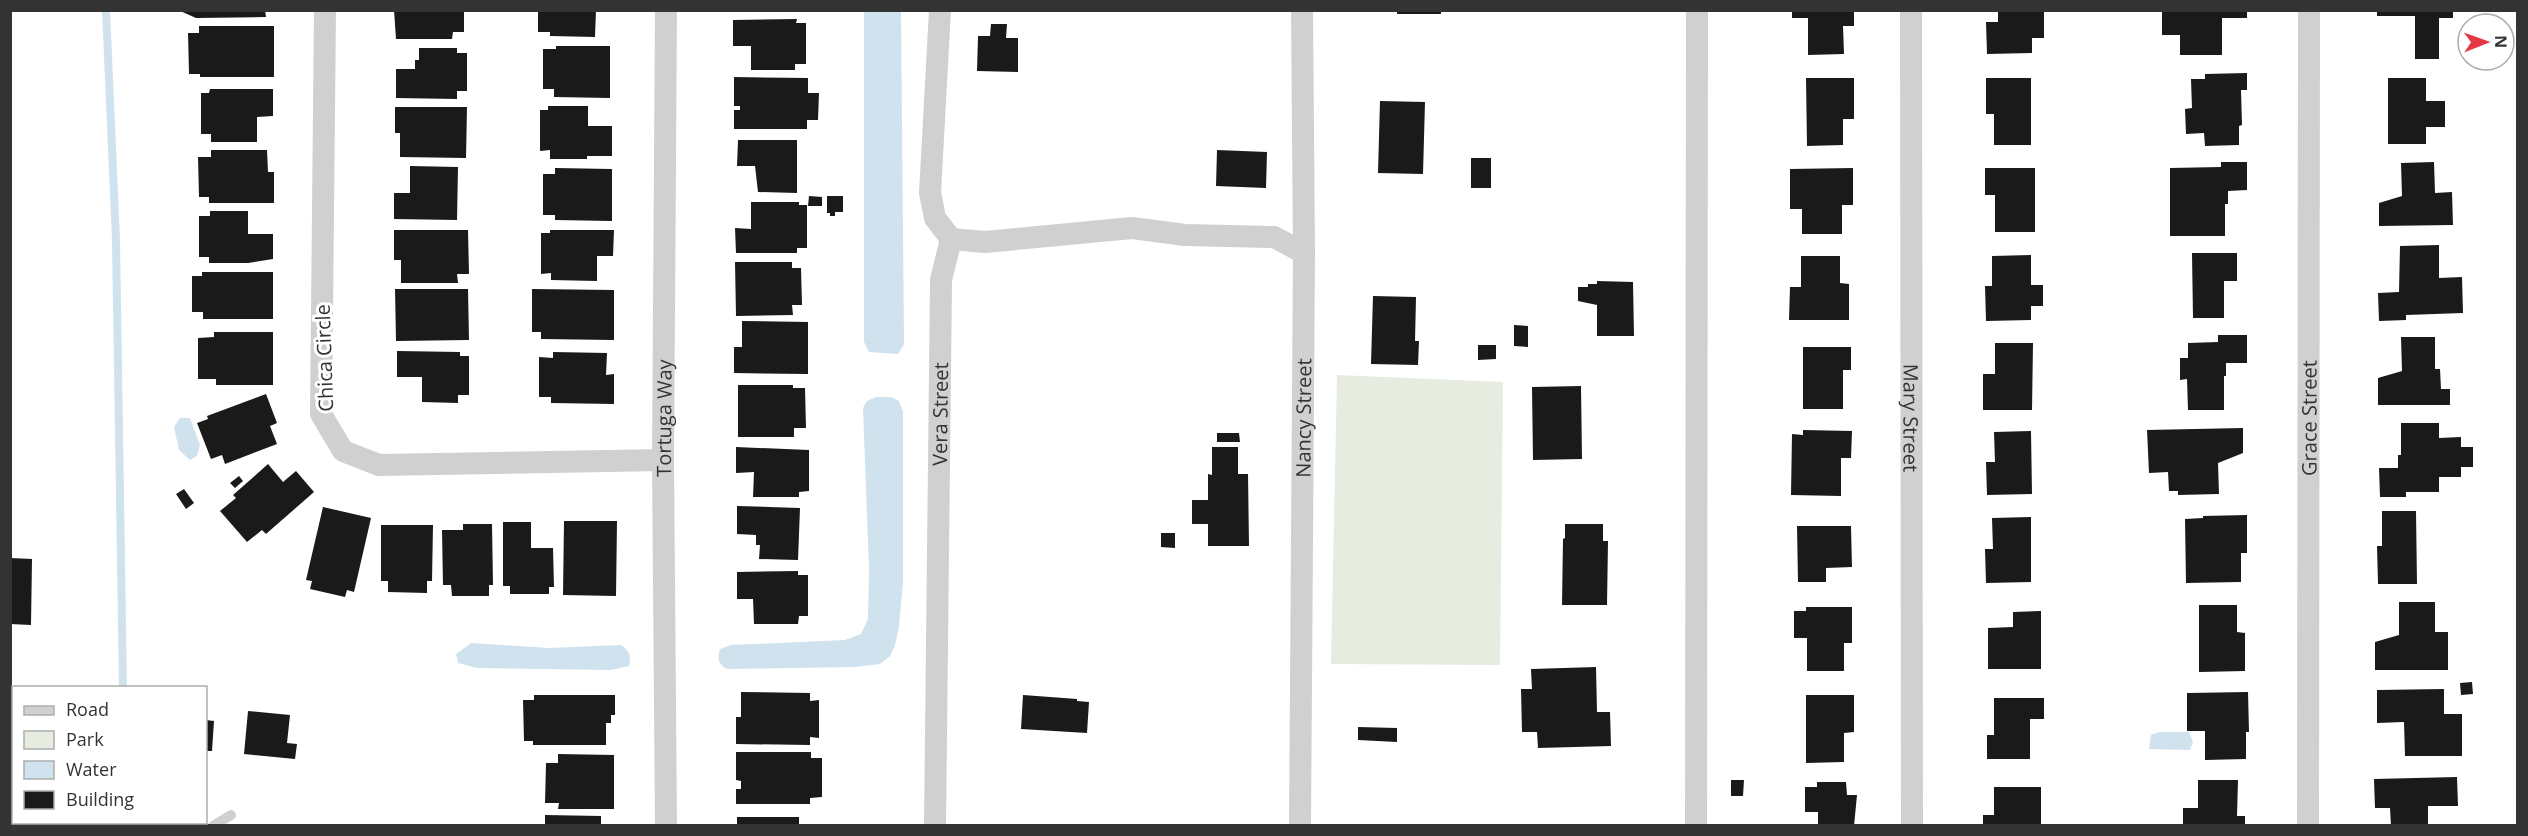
<svg xmlns="http://www.w3.org/2000/svg" width="2528" height="836" font-family="'Open Sans',sans-serif">
	<style>
		.green { fill: #e6ecdf }
		.water { fill: #cfe2ee }
		.lines { fill: none; stroke-linecap: round; stroke-linejoin: round }
		.stream { stroke: #cfe2ee; stroke-width: 8 }
		.building { fill: #1a1a1a }
		.lane { stroke: #d0d0d0; stroke-width: 10 }
		.street { stroke: #d0d0d0; stroke-width: 22 }
		.labels { text-anchor: middle; dominant-baseline: central; stroke-width: 6; stroke-linejoin: round; paint-order: stroke }
		.street-label { font-size: 20px; fill: #333; stroke: #fff }
	</style>
	<rect width="100%" height="100%" fill="#fff"/>
	<!-- green -->
	<path class="green" d="M1337 375 1503 382 1500 665 1331 664Z"/>
	<!-- water -->
	<path class="water" d="M864 11H901L904 344 898 354 869 352 864 342Z
		M876 397H891L899 401 903 412V581L899 627 895 645 890 656 880 664 854 667 727 669C718 664 717 659 720 649L731 645 845 640 861 634 868 619 869 568 863 408 867 401Z
		M180 418H190L200 445 197 456 190 460 179 450 174 427Z
		M471 643 549 648 621 645C630 651 631 655 629 666L611 670 477 668 458 663 456 654Z
		M2159 732H2189L2193 742 2190 750 2149 749 2151 735Z"/>
	<g class="lines">
		<!-- stream -->
		<path class="stream" d="M106 10 116 240 123 688
			M125 822V826"/>
	</g>
	<!-- building -->
	<path class="building" d="M178 10H265L266 17 196 18Z
		M394 10H464V32H453L452 39H396Z
		M538 10H596L595 37 550 36V32H538Z
		M1397 10H1441V14H1397Z
		M1792 10H1854V26H1843L1844 54 1808 55V18H1792Z
		M1998 10H2044V38H2032V53L1987 54 1986 22H1998Z
		M2162 10H2247V18H2222V55H2180V35H2162Z
		M2377 10H2453V18H2439V59H2415V16H2377Z
		M797 19 796 23H806V64H795V70H751V46H733V20Z
		M991 24H1007L1006 38H1018V72L977 71 978 36H990Z
		M199 26H274V77H200V74H189L188 33H199Z
		M556 46H610V98L554 97V89H543V49H556Z
		M419 48H457V53H467V91H457V99L396 98V69H415V60H419Z
		M2247 73V90H2241L2242 125 2239 126V145L2205 146 2204 133 2186 134 2185 109 2192 108 2191 79H2205V74Z
		M734 77 808 78V93H819L818 120H807V129H734V110H740V106H734Z
		M1806 78H1854V119H1843V145L1807 146Z
		M1986 78H2031V145H1994V114H1986Z
		M2388 78H2426V101H2445V127H2426V144H2388Z
		M210 89H273V116L257 117V142H211V134H201V93H209Z
		M1380 101 1425 102 1423 174 1378 173Z
		M548 106H588V126H612V156H587V159H550V150L540 151V110H548Z
		M395 107H467L466 158 400 157V133H395Z
		M738 140H797V193L758 192 755 166H737Z
		M211 150H267L268 172H274V203H209V197H199L198 157H211Z
		M1217 150 1267 152 1266 188 1216 186Z
		M1471 158H1491V188H1471Z
		M2221 162H2247V190L2228 191V204H2225V236H2170V168L2221 167Z
		M2434 162 2435 193 2452 192 2453 225 2379 226V203L2402 196 2401 163Z
		M410 166 458 167 457 220 394 219V193H410Z
		M555 168 612 169V221L555 220V215H543V174H555Z
		M1853 168V205H1842V234H1802V209H1790V169Z
		M1985 168H2035V232H1995V195H1985Z
		M809 196 822 197V206H808Z
		M827 196H843V212H835V216H830V213H827Z
		M751 202H799V205H807V248H797V253H736L735 228 751 229Z
		M210 211H248V234H273V259L248 263H209V257H199V216H210Z
		M394 230H468L469 274H457L458 283H401V260H394Z
		M550 230H614L613 256H597V281L551 280V273L541 274V233H550Z
		M2439 245V278L2462 277 2463 313 2406 315V320L2379 321 2378 293 2399 292 2400 246Z
		M2192 253H2237V281H2224V318H2193Z
		M2031 255V285H2043V306H2031V320L1986 321 1985 286H1992V256Z
		M1801 256H1840V283L1849 284V320H1789L1790 287H1801Z
		M735 262H792V268H801L802 305H792L793 315 736 316Z
		M202 272H273V319H203V312H192V276H202Z
		M1597 281 1633 282 1634 336H1597V305L1578 301V287H1588V284H1597Z
		M395 289H468L469 340 396 341Z
		M532 289 614 290V340L541 339V332H532Z
		M1373 296 1416 297 1415 341H1419L1418 365 1371 364Z
		M742 321 808 322V374L734 373V347H742Z
		M1514 325 1528 326V347L1514 346Z
		M214 332H273V385H216V379H198V338L214 337Z
		M2218 335H2247V363H2226V376H2224V410H2188L2187 379 2180 380V358H2188V343L2218 342Z
		M2401 337H2435V369H2440L2441 389H2450V405H2378V378L2402 371Z
		M1995 343H2033L2032 410H1983V374H1995Z
		M1478 345H1496V359L1478 360Z
		M1803 347H1851V370H1843V409H1803Z
		M397 351 460 352V356H469V395H458V403L422 402V377H397Z
		M553 352 607 353 606 375 614 374V404L551 403V397H539V357L553 358Z
		M738 385H793V388H805L806 428H794V437H738Z
		M1581 386 1582 459 1533 460 1532 387Z
		M266 394 277 423 270 426 277 444 225 464 222 455 211 459 197 423 208 419 207 416Z
		M2401 423H2439V438L2461 437V447H2473V467H2461V477H2439V492H2406V497H2380L2379 468H2398V455H2401Z
		M2243 428V453L2218 463 2219 494 2178 495V491H2169L2168 472 2149 473 2147 430Z
		M1803 430 1852 431 1851 458H1841V496L1791 495 1792 434 1803 435Z
		M2031 431 2032 494 1987 495 1986 462H1995L1994 432Z
		M1217 433H1239L1240 442H1217Z
		M736 447 809 450V491L799 492V497H753L754 472 736 473Z
		M1212 447H1238V474H1248L1249 546H1208V524H1192V500H1208V474L1212 475Z
		M268 464 283 482 296 471 314 492 266 534 262 530 247 542 220 511 236 498 233 495Z
		M239 476 243 481 235 488 230 483Z
		M184 489 194 503 186 509 176 494Z
		M737 506 800 508 798 560 759 559 760 545H756V535L737 534Z
		M323 507 371 518 354 592 347 590 345 597 310 589 312 581 306 580Z
		M2382 511H2416L2417 584H2378L2377 546H2382Z
		M2247 515V553H2241V582L2186 583 2185 519 2203 518V516Z
		M2031 517V582L1986 583 1985 549H1993L1992 518Z
		M564 521H617L616 596 563 595Z
		M503 522H531V548H553L554 587H549V594H510V586H503Z
		M463 524H492L493 585H489V596H452L451 585H443L442 530H463Z
		M1565 524H1603V541H1608L1607 605H1562L1563 539 1565 538Z
		M381 525H433L432 581H427V593L388 592V581H381Z
		M1797 526H1851L1852 567 1826 568V582H1798Z
		M1161 533H1175V548L1161 547Z
		M10 558 32 559 31 625 10 624Z
		M798 571V575H808V616H799L798 624H754L753 599H737V572Z
		M2399 602H2435V632H2448V670H2375V642L2399 635Z
		M2199 605H2237V632L2245 633V671L2199 672Z
		M1806 607H1852V643H1844V671H1807V638H1794V611H1806Z
		M2041 611V669H1988V628L2013 627V612Z
		M1596 667 1597 712H1610L1611 746 1538 748 1537 732H1522L1521 689H1532L1531 669Z
		M2472 682 2473 694 2461 695 2460 683Z
		M2444 689V714H2462V756H2405L2404 722 2377 723V690Z
		M741 692 810 693V701L819 700V738L810 737V745L736 744V717H741Z
		M2248 692 2249 732H2246V759L2205 760V731H2187V693Z
		M534 695H615V715H611V723H606V745H533V741H524L523 700H534Z
		M1023 695 1077 699V701L1089 702 1087 733 1021 729Z
		M1806 695H1854V732L1844 733V762L1806 763Z
		M1994 698H2044V719H2030V759H1987V735H1994Z
		M248 711 290 715 287 743 297 744 295 759 244 754Z
		M206 720 214 721 212 751H206Z
		M1358 727 1397 728V742L1358 740Z
		M736 752H811V758H822V797L810 798V804H736V789H741V781L736 780Z
		M558 754 614 755V809H558L559 803H545L546 763H558Z
		M2457 777 2458 806H2428V826H2391L2390 808H2375L2374 779Z
		M1731 780H1744L1743 796H1731Z
		M2198 780H2238L2237 816H2245V826H2183V808H2198Z
		M1817 782H1846L1847 795H1857L1854 826H1818V812H1805V787H1817Z
		M1994 787H2041V825L1983 826V815H1994Z
		M545 815 601 816V826H545Z
		M737 817H799V826H737Z"/>
	<g class="lines">
		<!-- lane -->
		<path class="lane" d="M213 826 231 815"/>
		<!-- street -->
		<g class="street">
			<path d="M325 10 321 414 343 451 379 465 663 460"/>
			<path id="s1" d="M1911 10 1912 826"/>
			<path d="M951 239 985 242 1132 228 1185 235 1274 237 1304 253"/>
			<path id="s2" d="M666 826 663 460 666 10"/>
			<path id="s3" d="M935 826 941 280 951 239 935 218 930 193 940 10"/>
			<path id="s4" d="M1300 826 1304 253 1302 10"/>
			<path d="M1696 826 1697 10"/>
			<path id="s5" d="M2308 826 2309 10"/>
		</g>
	</g>
	<g class="labels">
		<!-- street labels -->
		<g class="street-label">
			<text transform="translate(324 358) rotate(-92)">Chica Circle</text>
			<text stroke="none"><textPath href="#s3" startOffset="412">Vera Street</textPath></text>
			<text stroke="none"><textPath href="#s2" startOffset="408">Tortuga Way</textPath></text>
			<text stroke="none"><textPath href="#s4" startOffset="408">Nancy Street</textPath></text>
			<text stroke="none"><textPath href="#s1" startOffset="408">Mary Street</textPath></text>
			<text stroke="none"><textPath href="#s5" startOffset="408">Grace Street</textPath></text>
		</g>
	</g>
	<!-- border -->
	<rect width="2528" height="836" fill="none" stroke="#333333" stroke-width="24"/>
	<!-- legend -->
	<rect x="12" y="686" width="195" height="138" fill="#ffffff" stroke="#adadad" stroke-width="1.5"/>
	<rect x="24" y="706" width="30" height="9" fill="#d0d0d0" stroke="#adadad" stroke-width="1.5"/>
	<text x="66" y="716" font-size="18" fill="#333333">Road</text>
	<rect x="24" y="731" width="30" height="18" fill="#e6ecdf" stroke="#adadad" stroke-width="1.5"/>
	<text x="66" y="746" font-size="18" fill="#333333">Park</text>
	<rect x="24" y="761" width="30" height="18" fill="#cfe2ee" stroke="#adadad" stroke-width="1.5"/>
	<text x="66" y="776" font-size="18" fill="#333333">Water</text>
	<rect x="24" y="791" width="30" height="18" fill="#1a1a1a" stroke="#adadad" stroke-width="1.5"/>
	<text x="66" y="806" font-size="18" fill="#333333">Building</text>
	<!-- north arrow -->
	<g transform="translate(2486 42) rotate(89)"><circle r="28" fill="#ffffff" stroke="#adadad" stroke-width="1.5"/>
	<path d="M0-4.5L10 22L0 15L-10 22Z" fill="#e63946"/>
	<text y="-9" font-size="16" font-weight="bold" text-anchor="middle" fill="#333333">N</text>
	</g>
</svg>
